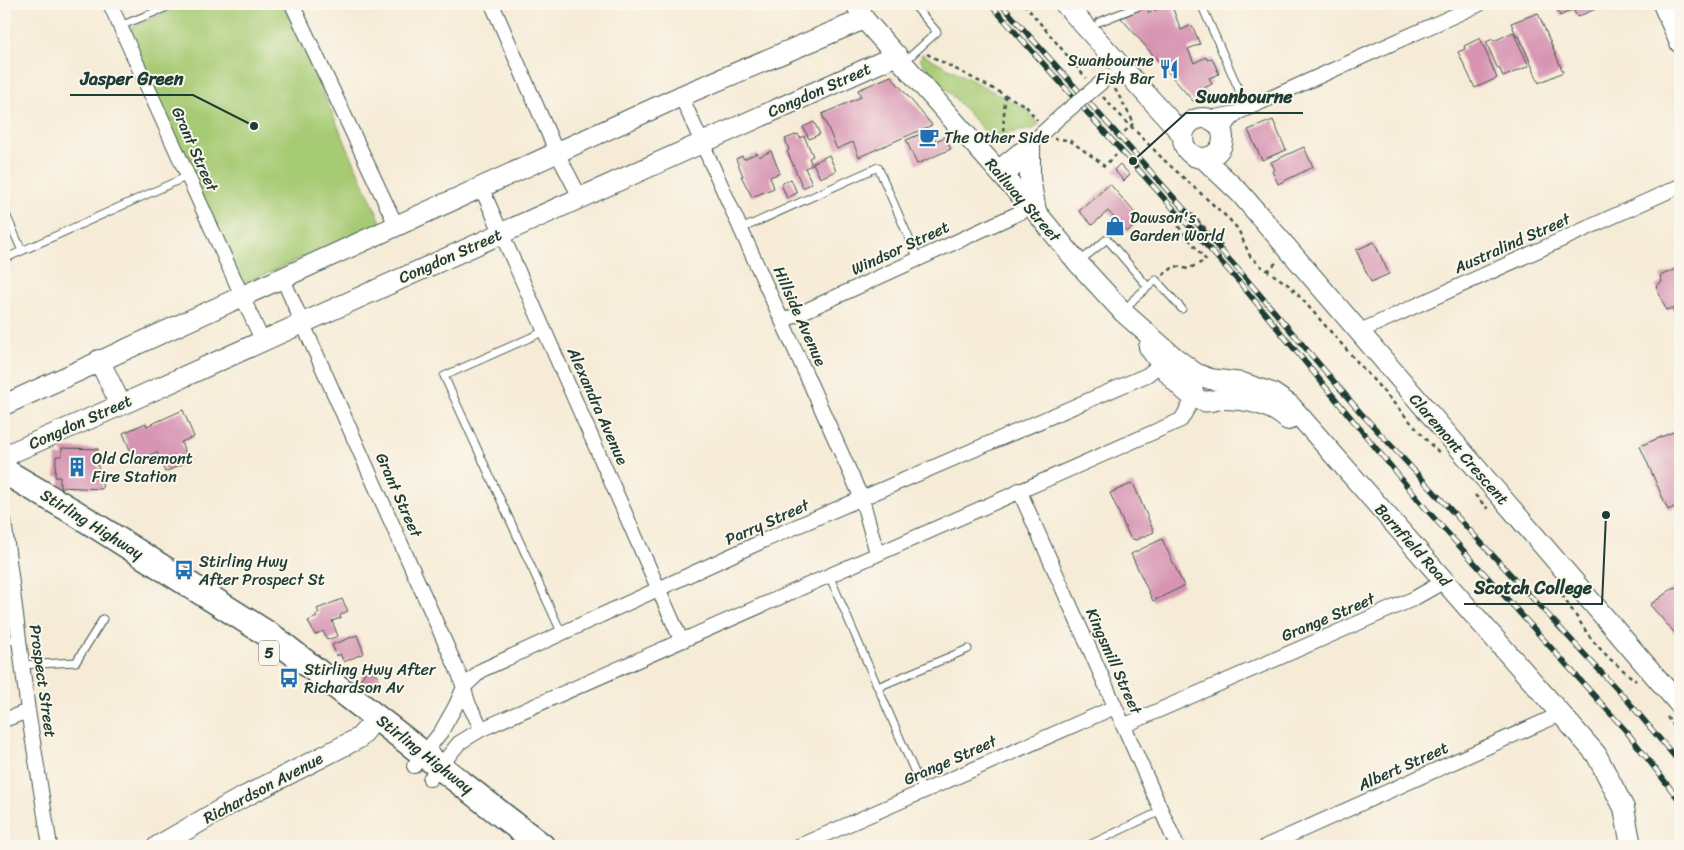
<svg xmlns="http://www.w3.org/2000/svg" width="1684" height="850" font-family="Sriracha,sans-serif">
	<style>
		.park { fill: #a7cb74; stroke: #638454 }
		.building { fill: #d794b2 }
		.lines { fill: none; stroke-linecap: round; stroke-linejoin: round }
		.lane-casing { stroke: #3f574c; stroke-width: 9 }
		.street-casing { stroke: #3f574c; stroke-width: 16 }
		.secondary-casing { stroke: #3f574c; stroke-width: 22 }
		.highway-casing { stroke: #3f574c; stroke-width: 28 }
		.path { stroke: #3f574c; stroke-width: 2.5; stroke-dasharray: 4 4; stroke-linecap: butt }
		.lane { stroke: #fff; stroke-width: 7 }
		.street { stroke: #fff; stroke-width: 14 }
		.secondary { stroke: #fff; stroke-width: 20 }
		.highway { stroke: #fff; stroke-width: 25 }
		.rail-casing { stroke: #1f3d34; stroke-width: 5.5 }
		.rail { stroke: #fbf7ec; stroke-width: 4; stroke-dasharray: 11; stroke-linecap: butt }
		.street-bridge-casing { stroke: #3f574c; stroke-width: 16; stroke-linecap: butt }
		.path-bridge { stroke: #3f574c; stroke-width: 2.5; stroke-dasharray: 4 4; stroke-linecap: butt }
		.street-bridge { stroke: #fff; stroke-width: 14 }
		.labels { text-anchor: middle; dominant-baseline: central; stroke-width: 4; stroke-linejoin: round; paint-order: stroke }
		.shield { fill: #fbf7ec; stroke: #61756b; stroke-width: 1 }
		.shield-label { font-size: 15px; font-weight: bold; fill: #1f3d34 }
		.poi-label { font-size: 16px; fill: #1f3d34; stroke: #fbf7ec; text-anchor: start }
		.street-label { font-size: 16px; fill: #1f3d34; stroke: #fbf7ec }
		.leader { fill: none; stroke: #1f3d34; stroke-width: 2 }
		.callout-dot { fill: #1f3d34; stroke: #fbf7ec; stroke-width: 2 }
		.callout-label { font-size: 18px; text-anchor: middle; font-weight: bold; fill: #1f3d34; stroke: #fbf7ec; stroke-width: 4; stroke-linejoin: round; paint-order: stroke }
	</style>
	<rect width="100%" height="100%" fill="#fbf7ec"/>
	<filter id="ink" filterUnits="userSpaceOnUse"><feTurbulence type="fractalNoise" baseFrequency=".02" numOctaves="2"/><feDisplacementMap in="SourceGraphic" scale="10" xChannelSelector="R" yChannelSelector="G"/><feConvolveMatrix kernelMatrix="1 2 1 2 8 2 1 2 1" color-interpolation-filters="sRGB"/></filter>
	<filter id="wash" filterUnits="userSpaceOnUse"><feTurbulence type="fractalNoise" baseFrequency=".0096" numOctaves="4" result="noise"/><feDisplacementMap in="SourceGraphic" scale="20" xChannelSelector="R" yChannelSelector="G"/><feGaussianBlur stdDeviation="1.12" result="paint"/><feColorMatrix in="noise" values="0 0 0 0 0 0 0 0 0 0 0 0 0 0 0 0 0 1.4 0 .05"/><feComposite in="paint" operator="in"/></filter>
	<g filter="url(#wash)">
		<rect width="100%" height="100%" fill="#f6ebd7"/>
		<!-- park -->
		<path class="park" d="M184 4H283L381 222 242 285 126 30Z
			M922 54 1028 110 1039 125 1033 129 991 136 987 134 920 60Z"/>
		<g id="blocks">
			<!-- building -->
			<path class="building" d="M1170 4H1171L1181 30 1192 25 1200 44 1188 49 1194 63 1206 57 1207 60 1212 58 1219 74 1209 78 1212 84 1204 88 1208 97 1197 102 1193 101 1121 18 1146 7 1149 13Z
				M1555 4H1607L1577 17 1573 9 1560 16Z
				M1538 13 1563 72 1539 83 1519 36 1517 37 1511 23Z
				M1513 32 1529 66 1503 77 1500 69H1498L1486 42 1493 39 1494 41Z
				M1480 38 1497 78 1475 88 1458 52 1465 49 1464 46Z
				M891 76 932 125 859 157 853 142 837 149 822 114 861 97 858 90Z
				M1273 120 1286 150 1262 160 1248 130Z
				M814 122 820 134 809 139 803 127Z
				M930 130 936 141 945 137 951 149 917 164 906 140Z
				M798 134 800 138 804 136 813 156 809 158 812 165 805 168 812 183 803 188 787 151 789 150 785 139Z
				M1304 147 1313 167 1278 184 1272 171 1275 170 1271 162Z
				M771 151 780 173 770 177 774 188 752 197 741 176H743L736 159 742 156 744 159 757 153 759 157Z
				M829 155 836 171 820 178 813 163Z
				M1120 164 1130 175 1124 181 1114 170Z
				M791 179 797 193 787 198 781 184Z
				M1110 184 1141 220 1127 232 1108 211 1092 225 1079 211Z
				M1374 242 1389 274 1371 282 1356 250Z
				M1680 267V329L1672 308 1666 310 1656 286 1662 282 1660 276Z
				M183 410 194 437 181 442 189 461 165 472 157 452 135 462 123 433 146 423 147 426Z
				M1680 429V504L1668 510 1640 446Z
				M62 448 98 449 97 464 99 469 96 472V477H103L102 489 60 487V477H55L56 456H62Z
				M1133 483 1154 532 1136 540 1130 538 1110 493Z
				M1162 539 1184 586 1153 601 1131 554Z
				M1680 586V639L1650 605 1673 588Z
				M342 599 348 611 340 615 341 618 332 621 338 636 327 640 323 631 315 635 308 621 317 617 315 615 319 613 317 609Z
				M357 635 364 653 344 662 340 654 337 656 332 645Z
				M368 668 379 677 370 688 360 680Z"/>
		</g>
	</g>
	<g filter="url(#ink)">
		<use href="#blocks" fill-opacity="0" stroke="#3f574c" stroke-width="1"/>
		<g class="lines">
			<defs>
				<path id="lane" d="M1201 4 1247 108
					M1099 22 1144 4
					M120 26 165 8 163 4
					M904 62 937 32 913 4
					M4 210 22 251
					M741 229 878 167 918 259
					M4 259 188 176
					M1079 262 1107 239 1148 287
					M1124 312 1134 299 1156 280 1182 309
					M545 331 444 376 562 634
					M829 575 923 791
					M4 636 20 645
					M22 665 76 662 103 619
					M878 687 968 649
					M1087 846 1161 811"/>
				<path id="street" d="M110 4 262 340
					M292 4 396 225
					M492 4 557 153 580 197
					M681 96 862 499 877 553
					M1210 118 1237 113 1480 4
					M1222 129 1237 113
					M996 169 1018 151 1030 144 1061 116
					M1006 180 1024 157 1027 149
					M481 187 681 640
					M282 277 460 676 469 705 482 729
					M783 321 1032 207
					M1358 332 1680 186
					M1019 490 1177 846
					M4 520 28 711 50 846
					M4 720 28 711
					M1123 726 1413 599 1436 586
					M414 766 441 732 455 707 464 687 482 670 765 540 1147 375 1161 364 1167 361
					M430 779 459 743 482 729 1181 420 1196 394 1195 373
					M799 846 1115 707
					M1266 846 1554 717"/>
				<path id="secondary" d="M856 4 864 19 1006 180 1032 207 1078 263 1124 313 1174 357 1195 373 1210 379 1242 383 1272 393 1290 405 1596 754 1624 808 1631 846
					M1065 4 1183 135
					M1663 4 1680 43
					M1183 138a20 20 0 1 1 40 0a20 20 0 1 1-40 0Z
					M1030 144V179L1036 211
					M1203 158 1240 193 1680 705
					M1149 347C1160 363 1184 397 1203 401 1209 403 1216 399 1222 399 1246 399 1270 403 1288 420
					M99 360 121 405
					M4 405 681 96 864 19
					M4 459 13 452 121 405 897 55
					M158 846 234 802 359 738 367 729"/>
				<path id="highway" d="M4 471 74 512 274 638 542 846"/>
			</defs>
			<!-- lane casing -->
			<use href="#lane" class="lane-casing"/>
			<!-- street casing -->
			<use href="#street" class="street-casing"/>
			<!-- secondary casing -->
			<use href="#secondary" class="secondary-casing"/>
			<!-- highway casing -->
			<use href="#highway" class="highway-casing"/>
			<!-- path -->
			<path class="path" d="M1024 4 1086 78
				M927 54 1026 106 1037 120
				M1115 89 1134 123 1122 134
				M1005 95 1003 134 1009 141
				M1103 97 1114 109
				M1054 139 1069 140 1100 162 1104 166 1116 155
				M1176 150 1179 155 1186 160
				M1164 160 1229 219 1238 229 1250 256 1262 267 1290 286 1300 297 1430 444 1440 453
				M1192 214 1222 246
				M1267 271 1277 262
				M1163 275 1175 266 1188 269 1206 260 1178 226
				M1475 495 1488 509
				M1562 595 1592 640 1610 659 1636 681
				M1667 717 1680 734"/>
			<!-- lane -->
			<use href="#lane" class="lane"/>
			<!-- street -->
			<use href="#street" class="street"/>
			<!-- secondary -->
			<use href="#secondary" class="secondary"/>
			<!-- highway -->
			<use href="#highway" class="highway"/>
			<defs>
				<path id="rail" d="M990 4 1240 283 1426 509 1627 732 1680 801
					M1001 4 1243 275 1360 412 1627 700 1680 763"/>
			</defs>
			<!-- rail casing -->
			<use href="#rail" class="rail-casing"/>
			<!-- rail -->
			<use href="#rail" class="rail"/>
			<defs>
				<path id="street-bridge" d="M1061 116 1108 77"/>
			</defs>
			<!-- street-bridge casing -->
			<use href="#street-bridge" class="street-bridge-casing"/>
			<!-- path-bridge -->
			<path class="path-bridge" d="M1114 109 1164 160"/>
			<!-- street-bridge -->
			<use href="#street-bridge" class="street-bridge"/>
		</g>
	</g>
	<!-- icons -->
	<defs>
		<symbol id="restaurant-bare" viewBox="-9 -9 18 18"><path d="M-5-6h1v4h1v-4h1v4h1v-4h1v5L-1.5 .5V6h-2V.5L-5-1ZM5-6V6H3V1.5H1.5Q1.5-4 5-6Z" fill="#1f6fb2" stroke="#fbf7ec" stroke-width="2.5" paint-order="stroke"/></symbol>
		<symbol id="cafe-bare" viewBox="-9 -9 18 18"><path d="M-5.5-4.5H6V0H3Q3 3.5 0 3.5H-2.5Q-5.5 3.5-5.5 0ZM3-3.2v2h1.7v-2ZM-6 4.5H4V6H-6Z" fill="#1f6fb2" stroke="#fbf7ec" stroke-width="2.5" paint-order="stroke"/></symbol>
		<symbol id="shop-bare" viewBox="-9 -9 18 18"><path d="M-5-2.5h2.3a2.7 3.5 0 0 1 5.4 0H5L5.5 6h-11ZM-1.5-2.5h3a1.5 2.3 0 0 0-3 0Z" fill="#1f6fb2" stroke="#fbf7ec" stroke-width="2.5" paint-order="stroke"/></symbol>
		<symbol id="building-bare" viewBox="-9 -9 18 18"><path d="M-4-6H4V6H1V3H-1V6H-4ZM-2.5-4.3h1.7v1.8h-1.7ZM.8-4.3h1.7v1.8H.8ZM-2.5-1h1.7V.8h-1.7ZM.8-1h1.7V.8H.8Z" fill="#1f6fb2" stroke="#fbf7ec" stroke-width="2.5" paint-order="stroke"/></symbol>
		<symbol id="bus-bare" viewBox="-9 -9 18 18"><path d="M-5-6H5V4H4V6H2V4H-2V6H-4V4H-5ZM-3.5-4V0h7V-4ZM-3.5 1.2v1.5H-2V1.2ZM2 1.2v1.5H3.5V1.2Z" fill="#1f6fb2" stroke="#fbf7ec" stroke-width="2.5" paint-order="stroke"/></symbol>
	</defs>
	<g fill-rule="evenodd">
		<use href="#restaurant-bare" x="1155" y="55" width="28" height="28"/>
		<use href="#cafe-bare" x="915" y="123" width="28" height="28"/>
		<use href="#shop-bare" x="1101" y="212" width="28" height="28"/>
		<use href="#building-bare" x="63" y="453" width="28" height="28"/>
		<use href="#bus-bare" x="170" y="556" width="28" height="28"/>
		<use href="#bus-bare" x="275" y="664" width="28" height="28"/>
	</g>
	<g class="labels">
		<!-- shield labels -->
		<rect class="shield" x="259" y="640.5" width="20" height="25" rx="4"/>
		<g class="shield-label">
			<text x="269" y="653">5</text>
		</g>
		<!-- poi labels -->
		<g class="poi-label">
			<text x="1154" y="60" text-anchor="end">Swanbourne<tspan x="1154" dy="18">Fish Bar</tspan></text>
			<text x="944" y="137">The Other Side</text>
			<text x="1130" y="217">Dawson's<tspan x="1130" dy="18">Garden World</tspan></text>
			<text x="92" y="458">Old Claremont<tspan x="92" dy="18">Fire Station</tspan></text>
			<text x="199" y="561">Stirling Hwy<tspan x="199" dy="18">After Prospect St</tspan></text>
			<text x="304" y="669">Stirling Hwy After<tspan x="304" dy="18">Richardson Av</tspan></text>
		</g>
		<!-- street labels -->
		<g class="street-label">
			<text transform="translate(819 90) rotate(-24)">Congdon Street</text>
			<text transform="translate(195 149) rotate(66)">Grant Street</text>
			<text transform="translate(1023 200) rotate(49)">Railway Street</text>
			<text transform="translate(1512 243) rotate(-24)">Australind Street</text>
			<text transform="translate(900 248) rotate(-25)">Windsor Street</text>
			<text transform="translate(450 256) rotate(-24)">Congdon Street</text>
			<text transform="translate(800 316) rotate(66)">Hillside Avenue</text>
			<text transform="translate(598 406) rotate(66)">Alexandra Avenue</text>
			<text transform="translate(80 422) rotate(-24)">Congdon Street</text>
			<text transform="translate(1459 449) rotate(49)">Claremont Crescent</text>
			<text transform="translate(399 495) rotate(66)">Grant Street</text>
			<text transform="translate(767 522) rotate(-24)">Parry Street</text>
			<text transform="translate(92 524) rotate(32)">Stirling Highway</text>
			<text transform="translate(1413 545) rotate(48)">Barnfield Road</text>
			<text transform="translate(1328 617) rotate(-23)">Grange Street</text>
			<text transform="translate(1114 661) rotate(66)">Kingsmill Street</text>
			<text transform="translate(43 681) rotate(82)">Prospect Street</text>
			<text transform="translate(425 754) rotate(38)">Stirling Highway</text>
			<text transform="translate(950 760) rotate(-24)">Grange Street</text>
			<text transform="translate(1403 766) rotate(-24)">Albert Street</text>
			<text transform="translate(263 788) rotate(-28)">Richardson Avenue</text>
		</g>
	</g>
	<!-- callouts -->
	<path class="leader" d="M254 126L193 95H70M1133 161L1186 113H1303M1606 515L1602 604H1464"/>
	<g class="callout-dot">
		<circle cx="254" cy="126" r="5"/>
		<circle cx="1133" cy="161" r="5"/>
		<circle cx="1606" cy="515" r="5"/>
	</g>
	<g class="callout-label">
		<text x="132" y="85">Jasper Green</text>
		<text x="1244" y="103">Swanbourne</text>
		<text x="1533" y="594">Scotch College</text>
	</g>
	<!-- margin -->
	<rect width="1684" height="850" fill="none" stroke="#fbf7ec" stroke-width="20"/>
</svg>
